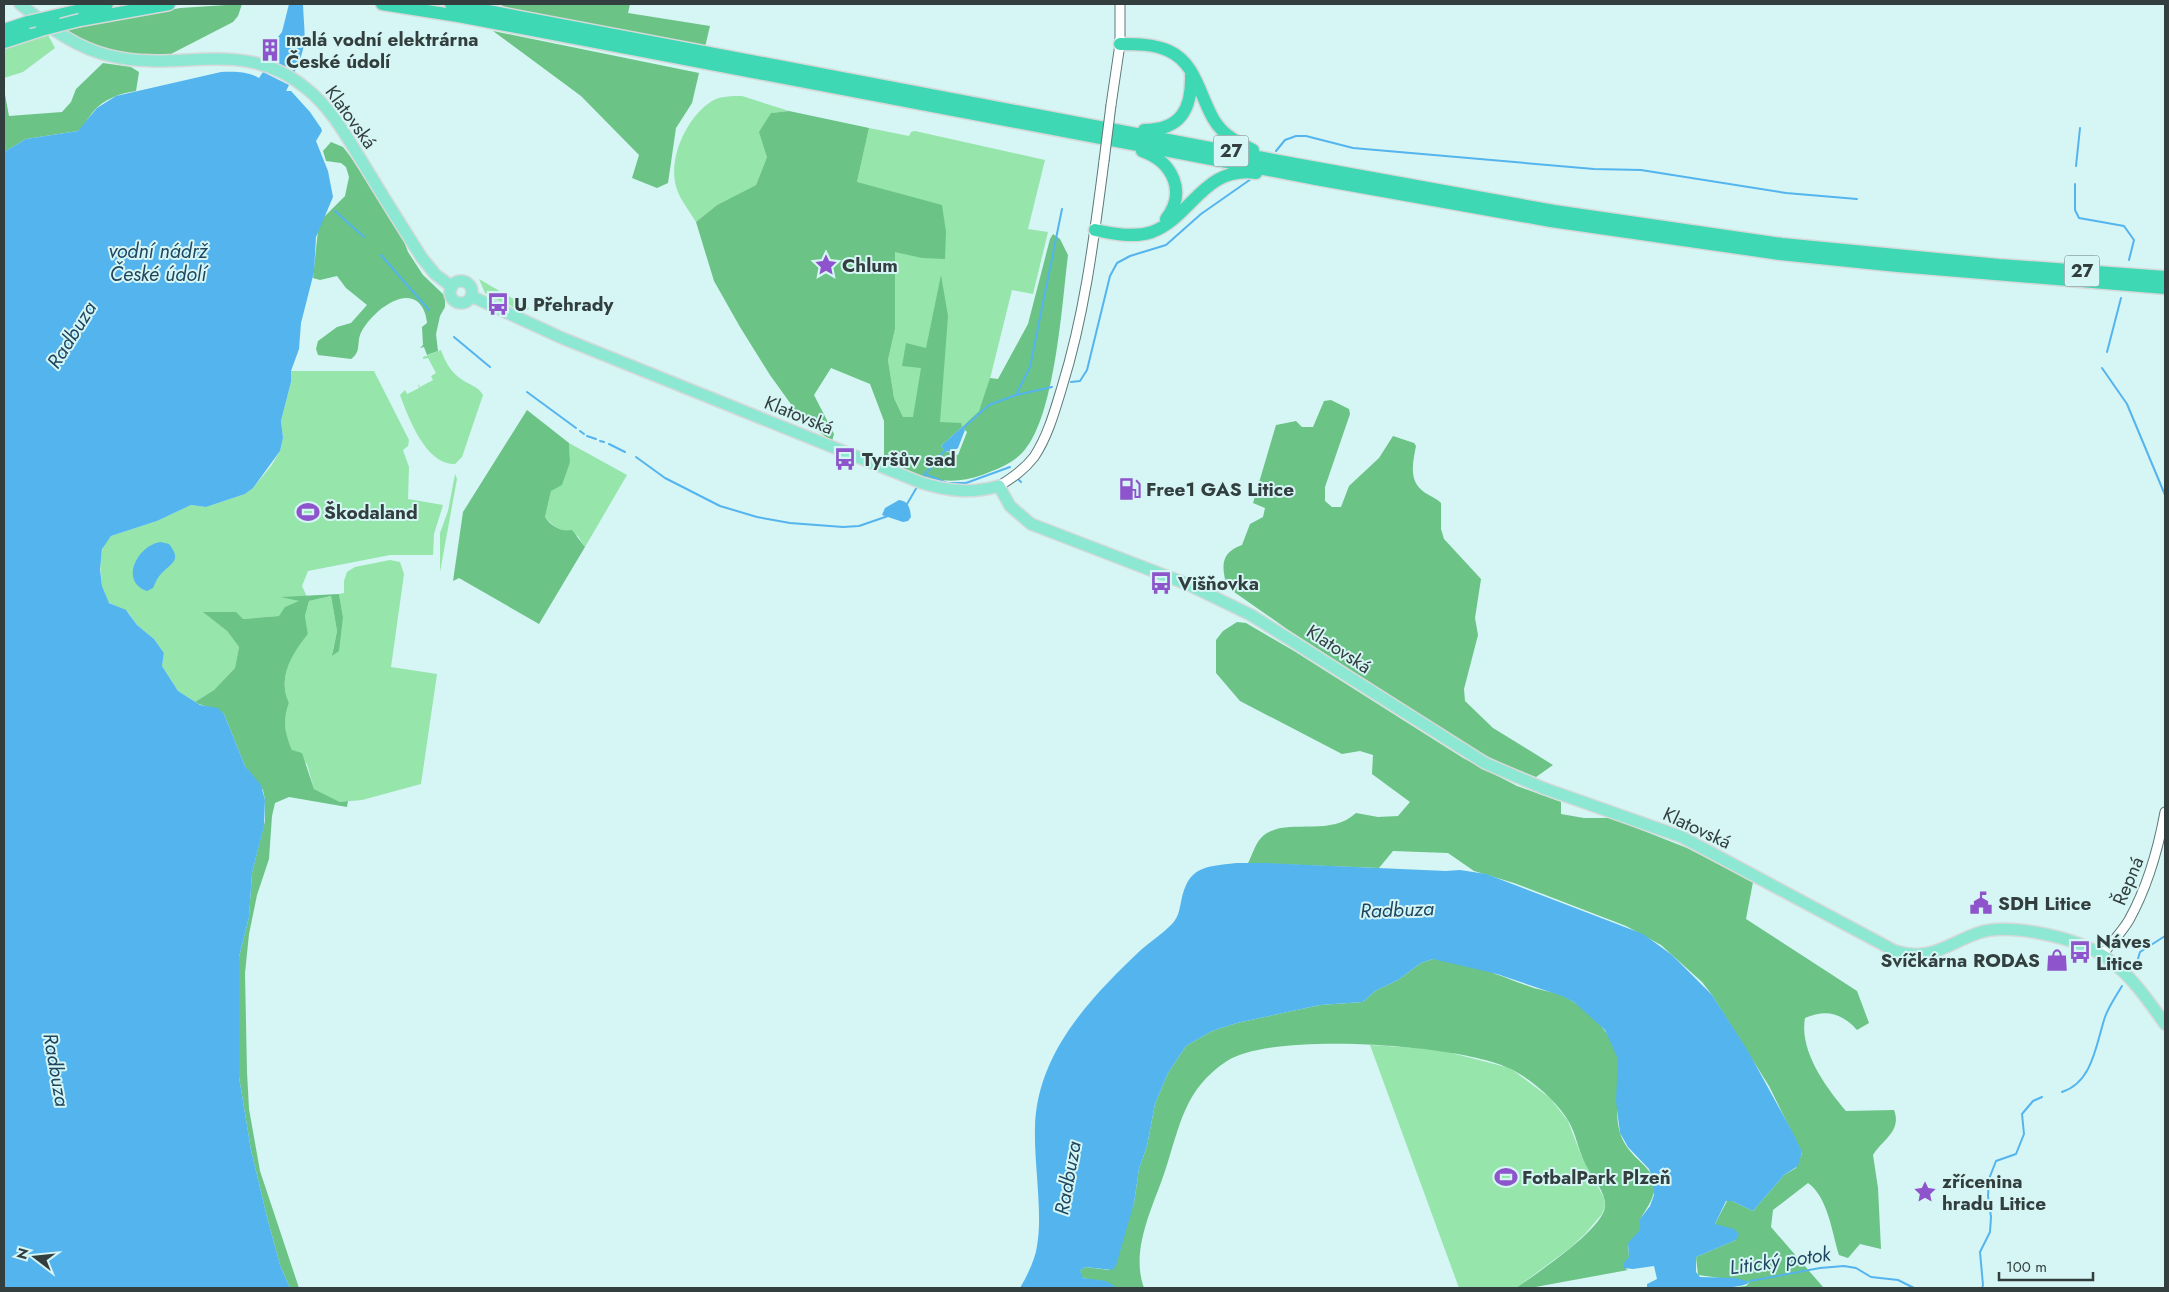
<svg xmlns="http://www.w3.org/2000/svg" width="2169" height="1292" font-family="Jost,sans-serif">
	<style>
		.green { fill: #96e5ab }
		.forest { fill: #6bc385; fill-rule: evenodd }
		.water { fill: #54b4ee }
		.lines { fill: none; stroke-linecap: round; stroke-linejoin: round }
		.stream { stroke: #54b4ee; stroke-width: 2 }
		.minor-casing { stroke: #5d7a79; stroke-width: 11 }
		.major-casing { stroke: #d6d9d9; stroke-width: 14 }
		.highway-casing { stroke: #d6d9d9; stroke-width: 15 }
		.minor { stroke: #fff; stroke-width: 9 }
		.major { stroke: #8ce8d2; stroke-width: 11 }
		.highway { stroke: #3fd8b4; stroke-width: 12 }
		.minor-bridge-casing { stroke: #5d7a79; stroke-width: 11; stroke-linecap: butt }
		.highway-bridge-casing { stroke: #d6d9d9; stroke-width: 15; stroke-linecap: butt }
		.minor-bridge { stroke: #fff; stroke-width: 9 }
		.highway-bridge { stroke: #3fd8b4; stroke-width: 12 }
		.labels { text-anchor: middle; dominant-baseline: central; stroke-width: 4; stroke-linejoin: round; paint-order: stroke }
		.shield { fill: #d6f5f5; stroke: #647676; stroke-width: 1 }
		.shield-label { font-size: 18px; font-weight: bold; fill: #333f3f }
		.poi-label { font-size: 19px; font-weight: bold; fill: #333f3f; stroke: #d6f5f5; text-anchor: start }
		.street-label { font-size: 19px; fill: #333f3f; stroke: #d6f5f5 }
		.water-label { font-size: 20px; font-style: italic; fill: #1f465f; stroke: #d6f5f5 }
	</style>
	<rect width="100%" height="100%" fill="#d6f5f5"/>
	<!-- green -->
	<path class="green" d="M48 35 55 48 23 72 4 78V48Z
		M742 96 789 111 771 113 767 157 756 185 717 205 696 222C689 210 677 196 675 182 670 154 688 116 712 101 721 96 731 96 742 96Z
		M869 128 909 136 911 132 915 131 1045 160 1028 229 1048 232 1033 294 1012 290 986 395 979 411 962 427 903 417 894 398 888 360 895 329 857 182Z
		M479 279 529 308 528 310 518 311 503 300 501 302 485 293Z
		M441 350C445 362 451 372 461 379 469 385 478 386 483 395L462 457 455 464C426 465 409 419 400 395L405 390 407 394 419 388 418 383 420 387 433 380 431 376 436 373 428 358 423 359V357Z
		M291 371H374L409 440 408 446 403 450 409 467 408 499 443 505 434 534 433 555H390L308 571 302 586 307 597H284L300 601 280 616 243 619 204 612 227 631 239 647 235 668 214 690 195 702 178 691 162 666 164 653 154 639 137 625 128 612 108 602 102 586 100 563 103 546 111 536 157 521 191 505 206 507 245 494 253 488 271 466 280 451 283 438 281 421 291 382Z
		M569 443 627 475 585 547 578 536 555 527 545 517 551 491 570 462Z
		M455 474 457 479 440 572V533L448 511Z
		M390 560 400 562 404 574 391 667 437 674 421 784 362 800 340 802 314 789 307 764 292 750 286 737 284 715 289 703C277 678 292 654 308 634L305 616 309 601 331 596 337 631 332 655 343 617 339 594 344 593V581L347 572 355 567Z
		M1370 1045 1436 1049 1510 1068 1550 1098 1568 1121 1581 1155 1604 1198 1605 1206 1602 1214 1585 1234 1570 1248 1516 1288H1459Z"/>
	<!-- forest -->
	<path class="forest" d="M242 4 238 16 233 22 167 56 122 54 96 47 65 30 180 8Z
		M500 4H630L628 13 710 26 705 47 506 8Z
		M493 31 699 73 692 103 676 128 668 183 657 188 632 178 639 155 581 96Z
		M103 63 131 67 139 72 136 91C121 93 103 99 93 112 88 118 85 125 78 131L26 139 4 152V89L9 116 62 112 71 102 76 89Z
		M789 111 869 128 857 182 942 205 946 232 945 259 922 258 895 252V329L888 360 894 398 903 417H913L921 368 902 366 906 343 926 348 941 275 948 316 940 422 961 423 962 427 979 411 990 378 998 379 1028 324 1050 239 1053 234 1060 239 1068 255C1062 303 1055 420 1022 453 1010 465 996 469 982 475 948 488 915 477 884 460V421L870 384 831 368 814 395 834 434 832 441 803 421 770 375 740 327 714 281 696 222 717 205 756 185 767 157 759 132 771 113ZM962 427 967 432 958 455 945 451 941 446Z
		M331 142 343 147 350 156 402 236 408 252 423 275 445 296V307L440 316 436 334 438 351 427 355 424 347 420 348 423 345 422 327 427 323C426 314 424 308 418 302 400 287 367 317 360 335 357 344 361 352 351 359L318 355 316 349 318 341 337 327 351 323 367 305 346 288 337 276 320 280 313 278 318 230 323 218 345 196 349 177 346 167 341 163 326 161 323 151Z
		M1331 400 1349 409 1350 414 1325 487V501L1332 507H1341L1349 486 1379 458 1393 436 1414 443 1416 446C1413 462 1408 481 1424 492 1430 496 1436 498 1441 503V529L1444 539 1481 579 1475 618 1478 635 1464 689 1465 701 1493 728 1553 765 1536 777 1498 762 1470 747 1287 629 1227 587C1222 568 1219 553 1242 545L1250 524 1263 517 1265 508 1253 503 1276 425 1296 421 1302 427H1313L1324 401Z
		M527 410 569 443 570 462 562 485 551 491 545 517C551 526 561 532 572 530L585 547 539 624 459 578 453 581 463 512Z
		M339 594 343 617 339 651 332 656 337 631 331 596 309 601 305 616 308 634C292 654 277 678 289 703 282 720 285 734 292 750L302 753 314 789 340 802 348 801 347 807 289 797 275 803 272 816 269 859 257 895 249 934 245 973 247 1072 249 1109 260 1171 299 1288H290L280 1265 267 1217 251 1150 239 1077V957L249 917 252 873 265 821V800L263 790 245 766 224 714C216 706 205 708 195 702L214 690 235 668 239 647 227 631 203 612H236L243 619 279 616 285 607 299 601 281 597Z
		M1237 622 1246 623 1294 651 1463 758 1517 786 1561 802V814L1584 818H1611L1687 848 1753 882 1746 919 1857 991 1869 1023 1857 1030C1842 1013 1826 1009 1805 1018 1799 1051 1826 1087 1846 1111L1894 1110C1902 1131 1883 1139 1873 1155L1878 1188 1881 1249 1860 1244 1848 1258 1839 1255C1832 1233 1828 1197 1808 1183L1773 1210 1771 1227 1823 1287 1822 1288H1729L1746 1286 1750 1282 1698 1275 1696 1257 1736 1240 1715 1224 1727 1201H1732L1753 1211 1784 1175 1796 1168 1802 1153 1769 1086 1712 995 1702 982 1661 945 1626 926 1514 883 1474 871 1448 853 1393 851 1379 868 1248 863C1252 856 1255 844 1261 838 1283 815 1328 839 1356 813L1378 817 1398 816 1410 802 1372 774 1373 755 1360 751 1342 754 1240 701 1216 673V640L1223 631Z
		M1433 959C1465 959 1501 977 1531 987 1543 991 1556 992 1567 998 1589 1010 1609 1030 1617 1054 1625 1079 1612 1106 1620 1133 1633 1171 1676 1167 1642 1216 1639 1221 1642 1226 1640 1231 1637 1236 1631 1241 1628 1245L1629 1257 1626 1269 1628 1270 1530 1288H1516C1536 1274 1602 1230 1605 1207 1607 1192 1589 1174 1584 1161 1578 1149 1576 1134 1569 1122 1557 1101 1532 1080 1511 1069 1462 1044 1271 1031 1227 1061 1184 1089 1180 1126 1165 1171 1153 1207 1130 1250 1144 1288H1117L1081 1277 1080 1271 1085 1267 1109 1270 1134 1203 1139 1169 1147 1146 1155 1104 1168 1073 1186 1046 1212 1031 1237 1023 1320 1005 1363 1002 1375 991 1398 980 1421 963Z"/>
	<!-- water -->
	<path class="water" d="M289 4H303C304 35 309 43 294 73L269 60 276 45 273 43 282 32Z
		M221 72C235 71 250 72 259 78L263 72 289 85 286 91H291L310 112 321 128 322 131 316 141 328 171 333 197 316 237 314 272 301 323 299 349 291 371V382L281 421 283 438 280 451 253 488 245 494 206 507 191 505 157 521 111 536 102 549 100 569 102 586 109 603 126 610 137 625 154 639 164 653 162 666 178 691 200 705 218 708 224 714 245 766 261 785 265 800 264 826 252 873 249 917 239 957V1077L251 1150 267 1217 280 1265 290 1288H4V152L26 139 78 131 97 108 116 96Z
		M962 427 965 430 958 448 952 452 945 451 941 446Z
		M899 500C909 501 910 509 911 517L908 521 903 522 882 515 885 508Z
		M161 542 169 544C182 561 172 562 161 574 157 578 156 582 153 588L147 591C119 582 137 545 161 542Z
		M1236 863H1267L1446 871 1460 870 1486 874 1643 934 1672 955 1712 995 1748 1051 1794 1135 1802 1152 1798 1166 1784 1175 1753 1211 1732 1201H1726L1715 1224 1734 1229 1739 1234 1736 1240 1696 1257V1272L1700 1277 1736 1278 1750 1282C1739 1292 1666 1288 1647 1288V1284L1657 1279 1654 1266 1633 1269 1624 1268V1263L1629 1257 1628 1243 1640 1230V1219L1650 1206 1654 1195V1182L1649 1169 1628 1147 1620 1133 1616 1101 1618 1059 1605 1030 1574 1002 1562 996 1497 974 1433 959 1421 963 1398 980 1375 991 1363 1002 1320 1005 1237 1023 1212 1031 1186 1046 1168 1073 1155 1104 1147 1146 1139 1169 1134 1203 1116 1266 1112 1270 1085 1267 1080 1271 1083 1278 1106 1281 1117 1288H1020C1027 1276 1035 1260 1037 1246 1043 1213 1034 1165 1035 1129 1036 1054 1090 998 1142 949 1151 941 1162 934 1171 925 1178 918 1179 912 1181 902 1188 866 1204 867 1236 863Z"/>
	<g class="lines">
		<!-- stream -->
		<path class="stream" d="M1276 151 1285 140 1296 136H1306L1353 148 1594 169 1641 170 1786 193 1857 199
			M2076 166 2080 128
			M2075 184V210L2079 218 2124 226 2134 240 2129 260
			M335 211 364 237
			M381 255 429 310
			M454 337 490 367
			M2107 352 2121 298
			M2102 368 2127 404 2165 495
			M1071 382 1080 381 1087 370 1110 276 1117 263 1130 256 1166 245 1201 214 1251 179
			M527 392 576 428
			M1016 395 1030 367 1062 209
			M963 428 989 405 1016 395 1052 387
			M580 431 584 434
			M587 436 596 439
			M600 441 604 442
			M609 444 625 452
			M636 457 665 478 720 506 757 517 790 523 843 527 859 526 888 516
			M925 474 947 483H966L1010 467
			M922 478 946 449
			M1019 480 1021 482
			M907 504 917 487
			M2135 969 2140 952 2165 936
			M2062 1092C2093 1082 2096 1044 2105 1017 2109 1006 2116 996 2122 986
			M1750 1281 1820 1268 1844 1266 1856 1268 1871 1277 1898 1280 1914 1288
			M1982 1288 1983 1285 1980 1252 1990 1232 1991 1217 1988 1196 1989 1179 1996 1161 2016 1154 2024 1134 2022 1114 2033 1101 2042 1097"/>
		<defs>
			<path id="minor" d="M1111 105 1120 44V4
				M999 486C1012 478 1024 470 1034 457 1048 436 1055 410 1062 387 1085 313 1094 238 1104 161
				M2103 954C2111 943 2122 932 2129 920 2148 886 2158 850 2165 812"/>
			<path id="major" d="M20 4C48 26 75 48 111 56 181 73 244 36 307 89 333 110 349 141 366 168 384 198 403 228 422 258L435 274 452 287
				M450 292a11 11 0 1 1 22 0a11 11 0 1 1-22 0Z
				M471 296 562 338 922 483C949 491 971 494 999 486L1010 506 1031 524 1187 584 1251 615 1485 763 1543 788 1682 837 1895 951C1931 962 1947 944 1978 933 1995 927 2016 929 2034 932 2106 945 2125 967 2165 1024"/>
			<path id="highway" d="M382 4 458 16 1316 179 1551 221 1780 254 1898 266 2165 288
				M451 4 1295 164 1554 211 1782 244 1999 265 2165 277
				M54 16 107 4
				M80 20 169 4
				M4 30 28 22
				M4 42 41 30
				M1120 44C1136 44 1154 44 1169 51 1196 63 1200 97 1214 120 1223 135 1238 143 1253 150
				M1144 130C1181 130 1192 109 1191 75
				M1142 151C1173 162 1187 192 1166 219
				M1095 230C1113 234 1135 238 1152 232 1193 216 1203 166 1256 173"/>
		</defs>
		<!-- minor casing -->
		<use href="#minor" class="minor-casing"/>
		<!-- major casing -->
		<use href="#major" class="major-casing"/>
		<!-- highway casing -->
		<use href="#highway" class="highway-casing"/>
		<!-- minor -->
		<use href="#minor" class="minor"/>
		<!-- major -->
		<use href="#major" class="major"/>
		<!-- highway -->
		<use href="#highway" class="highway"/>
		<defs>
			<path id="minor-bridge" d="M1104 161 1111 105"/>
			<path id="highway-bridge" d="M28 22 54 16
				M41 30 80 20"/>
		</defs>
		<!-- minor-bridge casing -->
		<use href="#minor-bridge" class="minor-bridge-casing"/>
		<!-- highway-bridge casing -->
		<use href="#highway-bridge" class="highway-bridge-casing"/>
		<!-- minor-bridge -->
		<use href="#minor-bridge" class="minor-bridge"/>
		<!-- highway-bridge -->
		<use href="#highway-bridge" class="highway-bridge"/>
	</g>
	<!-- icons -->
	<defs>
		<symbol id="building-bare" viewBox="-9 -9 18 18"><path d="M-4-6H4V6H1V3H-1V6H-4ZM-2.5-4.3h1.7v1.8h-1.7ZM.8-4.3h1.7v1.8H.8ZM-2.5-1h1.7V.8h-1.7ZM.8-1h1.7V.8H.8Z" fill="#8d54cb" stroke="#d6f5f5" stroke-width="2.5" paint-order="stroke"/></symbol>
		<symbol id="sight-bare" viewBox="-9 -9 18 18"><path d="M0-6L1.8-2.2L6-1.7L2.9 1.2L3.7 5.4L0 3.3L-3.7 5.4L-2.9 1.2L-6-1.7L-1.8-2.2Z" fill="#8d54cb" stroke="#d6f5f5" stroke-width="2.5" paint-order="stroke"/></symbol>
		<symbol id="bus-bare" viewBox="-9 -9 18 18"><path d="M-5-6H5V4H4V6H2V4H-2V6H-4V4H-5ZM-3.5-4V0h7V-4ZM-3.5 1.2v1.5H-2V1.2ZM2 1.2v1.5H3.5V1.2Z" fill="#8d54cb" stroke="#d6f5f5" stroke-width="2.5" paint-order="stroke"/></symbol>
		<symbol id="fuel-bare" viewBox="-9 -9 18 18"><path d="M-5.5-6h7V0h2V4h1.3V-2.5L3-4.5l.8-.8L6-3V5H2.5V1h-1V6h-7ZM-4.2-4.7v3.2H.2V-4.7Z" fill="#8d54cb" stroke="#d6f5f5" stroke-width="2.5" paint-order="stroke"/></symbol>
		<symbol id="stadium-bare" viewBox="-9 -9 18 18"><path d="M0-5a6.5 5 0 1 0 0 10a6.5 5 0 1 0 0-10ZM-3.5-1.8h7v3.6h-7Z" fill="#8d54cb" stroke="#d6f5f5" stroke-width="2.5" paint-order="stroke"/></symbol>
		<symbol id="civic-bare" viewBox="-9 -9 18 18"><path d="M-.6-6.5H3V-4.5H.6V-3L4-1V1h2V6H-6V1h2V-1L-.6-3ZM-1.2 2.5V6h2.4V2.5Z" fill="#8d54cb" stroke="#d6f5f5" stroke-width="2.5" paint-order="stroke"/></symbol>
		<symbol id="shop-bare" viewBox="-9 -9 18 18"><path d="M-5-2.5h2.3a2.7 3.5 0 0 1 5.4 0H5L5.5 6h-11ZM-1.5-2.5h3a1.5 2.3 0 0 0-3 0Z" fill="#8d54cb" stroke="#d6f5f5" stroke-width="2.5" paint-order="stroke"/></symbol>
	</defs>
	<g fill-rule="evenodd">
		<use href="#building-bare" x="254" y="34" width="32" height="32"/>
		<use href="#sight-bare" x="810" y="249" width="32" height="32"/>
		<use href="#bus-bare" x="482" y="288" width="32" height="32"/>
		<use href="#bus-bare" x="829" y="443" width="32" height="32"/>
		<use href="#fuel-bare" x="1114" y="473" width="32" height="32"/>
		<use href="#stadium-bare" x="292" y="496" width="32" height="32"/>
		<use href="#bus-bare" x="1145" y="567" width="32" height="32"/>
		<use href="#civic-bare" x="1965" y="887" width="32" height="32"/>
		<use href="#bus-bare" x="2064" y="936" width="32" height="32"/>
		<use href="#shop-bare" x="2041" y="944" width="32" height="32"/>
		<use href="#stadium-bare" x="1490" y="1161" width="32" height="32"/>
		<use href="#sight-bare" x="1909" y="1176" width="32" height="32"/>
	</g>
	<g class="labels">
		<!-- shield labels -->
		<g class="shield">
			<rect x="1213.5" y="135.5" width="35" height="31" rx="4"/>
			<rect x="2064.5" y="255.5" width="35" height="31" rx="4"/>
		</g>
		<g class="shield-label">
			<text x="1231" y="151">27</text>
			<text x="2082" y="271">27</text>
		</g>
		<!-- poi labels -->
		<g class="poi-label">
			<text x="286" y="39">malá vodní elektrárna<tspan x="286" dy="22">České údolí</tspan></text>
			<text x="842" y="265">Chlum</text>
			<text x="514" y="304">U Přehrady</text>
			<text x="862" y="459">Tyršův sad</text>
			<text x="1146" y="489">Free1 GAS Litice</text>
			<text x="324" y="512">Škodaland</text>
			<text x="1178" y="583">Višňovka</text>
			<text x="1998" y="903">SDH Litice</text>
			<text x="2096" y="941">Náves<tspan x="2096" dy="22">Litice</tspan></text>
			<text x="2040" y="960" text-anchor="end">Svíčkárna RODAS</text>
			<text x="1522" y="1177">FotbalPark Plzeň</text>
			<text x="1942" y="1181">zřícenina<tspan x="1942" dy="22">hradu Litice</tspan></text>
		</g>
		<!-- street labels -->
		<g class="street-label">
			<text transform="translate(351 117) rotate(54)">Klatovská</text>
			<text transform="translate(799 415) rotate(22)">Klatovská</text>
			<text transform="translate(1339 649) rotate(33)">Klatovská</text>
			<text transform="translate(1697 828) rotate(25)">Klatovská</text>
			<text transform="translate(2128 881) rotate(-67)">Řepná</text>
		</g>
		<!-- water labels -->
		<g class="water-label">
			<text x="158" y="251">vodní nádrž<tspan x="158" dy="23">České údolí</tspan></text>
			<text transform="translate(72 335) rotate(-58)">Radbuza</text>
			<text transform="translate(1397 910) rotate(-2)">Radbuza</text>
			<text transform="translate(56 1070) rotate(80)">Radbuza</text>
			<text transform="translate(1068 1178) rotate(-80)">Radbuza</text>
			<text transform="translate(1780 1261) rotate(-8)">Litický potok</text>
		</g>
	</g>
	<!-- border -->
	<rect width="2169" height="1292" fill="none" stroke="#333f3f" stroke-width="10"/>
	<!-- north arrow -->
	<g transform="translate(35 1257) rotate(286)" stroke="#d6f5f5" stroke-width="4" paint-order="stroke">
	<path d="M0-4L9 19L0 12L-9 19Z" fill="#333f3f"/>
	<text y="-8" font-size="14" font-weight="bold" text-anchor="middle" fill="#333f3f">N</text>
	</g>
	<!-- scale -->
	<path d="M1999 1272v8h94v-8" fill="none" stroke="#333f3f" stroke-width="2.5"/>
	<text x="2006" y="1272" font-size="15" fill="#333f3f" stroke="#d6f5f5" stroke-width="4" paint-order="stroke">100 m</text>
</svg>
